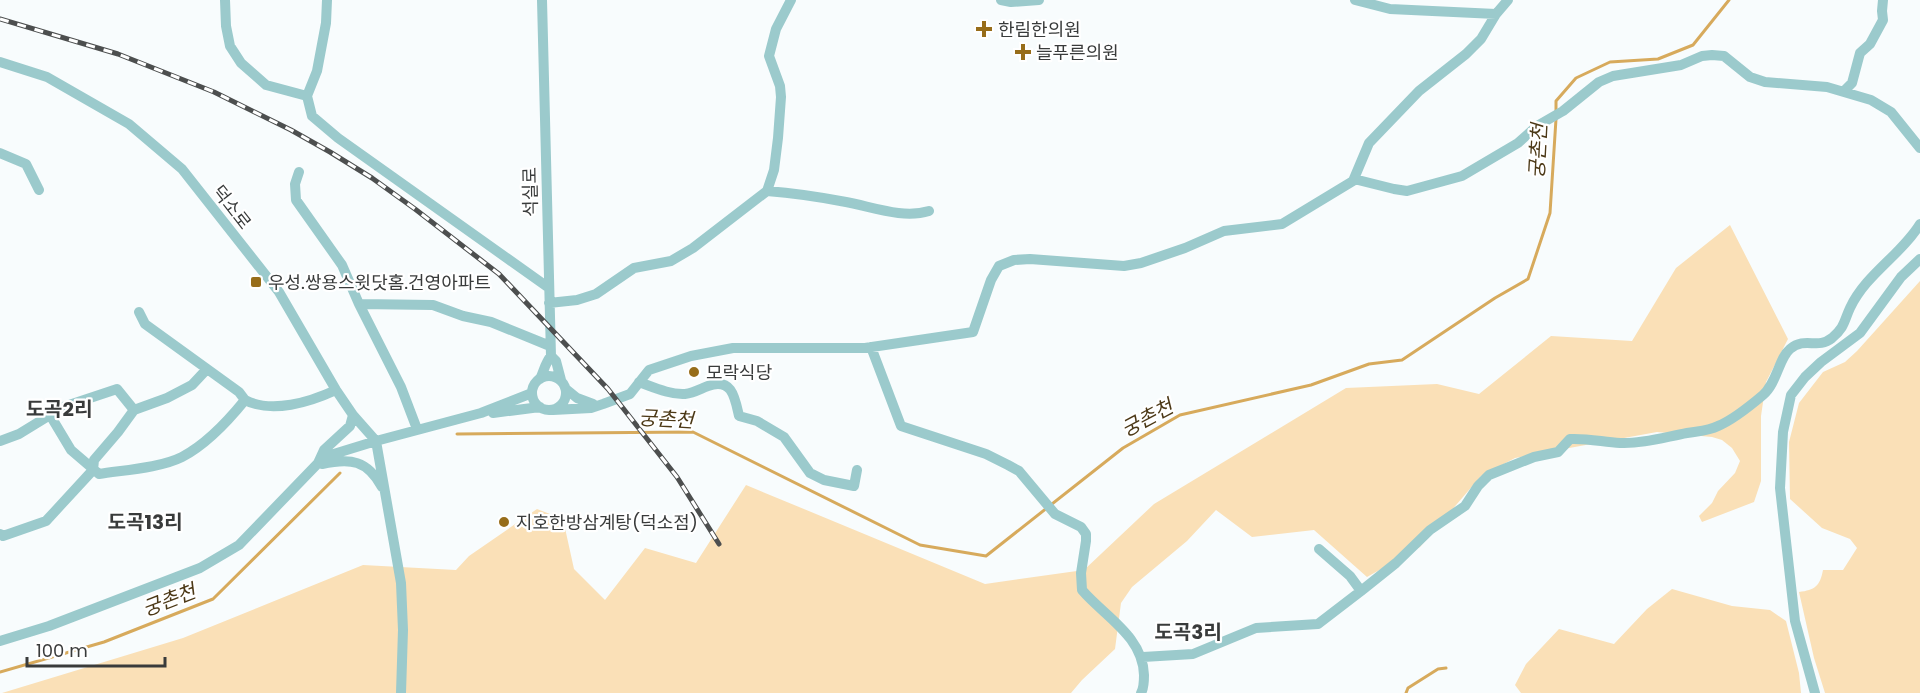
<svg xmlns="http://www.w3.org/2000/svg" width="1920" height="693" font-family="Poppins,'Noto Sans KR',sans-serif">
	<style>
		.green { fill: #fae0b7 }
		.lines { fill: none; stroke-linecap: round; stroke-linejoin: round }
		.stream { stroke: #d7aa5c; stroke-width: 3 }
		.minor { stroke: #9bcacc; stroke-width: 10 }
		.rail-casing { stroke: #4d4f4f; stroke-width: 5 }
		.rail { stroke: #fff; stroke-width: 3; stroke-dasharray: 9; stroke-linecap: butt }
		.poi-dot { fill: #976d1a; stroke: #fff; stroke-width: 2 }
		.labels { text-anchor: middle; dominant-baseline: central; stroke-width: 4.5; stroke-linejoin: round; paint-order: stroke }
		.poi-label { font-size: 18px; fill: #393b3b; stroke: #fff; text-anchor: start }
		.street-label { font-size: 18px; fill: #393b3b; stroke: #fff }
		.water-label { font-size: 20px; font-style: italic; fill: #4b3816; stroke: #fff }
		.neighbourhood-label { font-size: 20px; font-weight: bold; fill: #393b3b; stroke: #fff }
	</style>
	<rect width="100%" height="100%" fill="#f8fcfd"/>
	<!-- green -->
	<path class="green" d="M1730 225 1788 339 1766 382 1761 416V481L1754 502 1702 522 1699 516 1712 503 1718 491 1735 473 1740 461 1732 448 1722 440 1712 437 1657 432 1515 458 1481 476 1420 547 1367 577 1314 530 1252 537 1216 510 1187 541 1132 587 1121 603 1115 649 1082 680 1071 693H2L183 638 363 565 456 570 469 556 537 509 563 519 574 569 605 600 645 548 696 563 746 485 985 584 1084 570 1154 504 1346 388 1437 384 1479 394 1551 336 1632 341 1676 268Z
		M1920 281V693H1825L1814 658 1799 592C1815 590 1820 586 1823 570H1843L1857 548 1850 539 1822 528 1790 499 1789 442 1799 403 1823 372 1845 362 1857 351Z
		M1672 589 1732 606 1770 610 1786 621 1799 673 1801 693H1521L1515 685 1526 664 1559 629 1614 644 1647 609Z"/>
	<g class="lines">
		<!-- stream -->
		<path class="stream" d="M1556 113V101L1576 78 1610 62 1658 59 1693 45 1729 0
			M457 434 693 432 920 545 986 556 1123 448 1180 415 1311 385 1369 364 1402 360 1495 298 1528 279 1550 213 1556 119
			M0 672 104 642 213 599 340 473
			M1406 693 1408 688 1438 669 1446 668"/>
		<!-- minor -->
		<path class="minor" d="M225 0 226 26 230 46 241 63 266 85 307 96
			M327 0 326 23 317 71 307 96 312 116 338 138 549 288
			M1001 0 1011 2 1039 0
			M1355 0 1390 9 1496 14 1508 0
			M0 62 47 77 129 124 182 169 279 292 336 390 353 415 376 441
			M1844 91 1852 83 1860 53 1870 44 1883 20 1882 11 1883 0
			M0 153 26 164 39 190
			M299 172 295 184 296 200 342 265 359 304 433 305 463 316 491 322 550 346
			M1354 179 1394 189 1407 191 1462 176 1518 143 1537 126 1563 111 1599 82 1613 76 1681 65 1702 56 1712 55 1724 56 1750 77 1765 82 1827 87 1871 100 1891 112 1920 148
			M767 191C793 193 820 197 846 202 873 207 903 219 929 211
			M549 303 577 300 596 294 634 268 671 261 693 248 767 191 774 170 778 138 781 97 780 86 769 56 776 29 791 0
			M359 304 401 387 417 429
			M139 312 145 324 239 392 245 400
			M871 347 901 426 986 454 1008 465 1019 471 1055 514 1081 527 1086 534V541L1081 573 1082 590C1104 616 1143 636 1144 675 1144 681 1144 688 1141 693
			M551 356 556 361 561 380
			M532 393a17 17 0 1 1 34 0a17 17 0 1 1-34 0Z
			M540 379C544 371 545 363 551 356L542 0
			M639 382C653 387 670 395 685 394 694 393 700 389 708 386 732 377 735 398 739 416L757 421 784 437 810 473 824 480 854 486 857 470
			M566 389 577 398 593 404
			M134 410 117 389 63 407 50 415 71 450 99 474C124 470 160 468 182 457 207 444 228 421 245 400 272 414 310 402 336 390
			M553 410 591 408 603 404 630 394 649 370 691 356 733 348H865L973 332 991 280 999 266 1014 260 1030 259 1124 266 1141 263 1185 248 1224 231 1282 224 1353 181 1369 143 1419 91 1466 54 1481 39 1496 14
			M493 413 540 407
			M0 441 19 434 50 415
			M376 441 401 583 403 630 401 693
			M318 463 324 450 350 426 353 415
			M322 464C351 458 367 460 382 487
			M0 534 3 536 46 521 93 470 94 460 118 432 134 410 167 398 192 385 207 369
			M1361 591 1396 563 1430 530 1465 506 1478 486 1489 475 1534 457 1558 452 1570 439C1587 438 1603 442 1620 443 1642 444 1665 437 1687 433 1698 431 1708 431 1718 426 1733 420 1750 406 1763 395 1777 383 1779 358 1790 349 1806 336 1817 350 1832 338 1845 327 1844 321 1850 308 1866 274 1901 255 1920 224
			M0 641 49 626 200 568 239 545 324 457 376 441 481 413 532 393
			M1143 657 1193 654 1256 628 1318 624 1361 591 1350 576 1319 549
			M1815 693 1795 621 1780 488 1783 432 1791 395 1805 377 1821 362 1860 333 1901 277 1920 259"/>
		<defs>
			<path id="rail" d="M0 19 118 54 214 92 291 130 330 152 372 178 415 209 499 274 608 389 677 477 719 544"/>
		</defs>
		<!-- rail casing -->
		<use href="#rail" class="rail-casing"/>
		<!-- rail -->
		<use href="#rail" class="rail"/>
	</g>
	<!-- markers -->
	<g class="poi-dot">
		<path d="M981 20h6v6h6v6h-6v6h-6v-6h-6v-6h6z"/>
		<path d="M1020 43h6v6h6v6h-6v6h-6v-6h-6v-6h6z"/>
		<rect x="250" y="276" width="12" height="12" rx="3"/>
		<circle cx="694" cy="372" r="6"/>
		<circle cx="504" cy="522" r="6"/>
	</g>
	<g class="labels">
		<!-- poi labels -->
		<g class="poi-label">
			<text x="998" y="29">한림한의원</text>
			<text x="1036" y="52">늘푸른의원</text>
			<text x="268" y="282">우성.쌍용스윗닷홈.건영아파트</text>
			<text x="706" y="372">모락식당</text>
			<text x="516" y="522">지호한방삼계탕(덕소점)</text>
		</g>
		<!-- street labels -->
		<g class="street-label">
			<text transform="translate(530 192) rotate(-91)">석실로</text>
			<text transform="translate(232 207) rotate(52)">덕소로</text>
		</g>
		<!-- water labels -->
		<g class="water-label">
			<text transform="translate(1538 151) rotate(-87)">궁촌천</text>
			<text transform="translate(1147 418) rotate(-28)">궁촌천</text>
			<text transform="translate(666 419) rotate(3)">궁촌천</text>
			<text transform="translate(169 600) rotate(-21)">궁촌천</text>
		</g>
		<!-- neighbourhood labels -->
		<g class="neighbourhood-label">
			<text x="59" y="409">도곡2리</text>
			<text x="145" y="522">도곡13리</text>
			<text x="1188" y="632">도곡3리</text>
		</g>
	</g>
	<!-- scale -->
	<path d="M27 657v9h138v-9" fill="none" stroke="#393b3b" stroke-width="3"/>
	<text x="36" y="657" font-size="18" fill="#393b3b" stroke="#ffffff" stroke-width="4.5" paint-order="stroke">100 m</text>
</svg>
